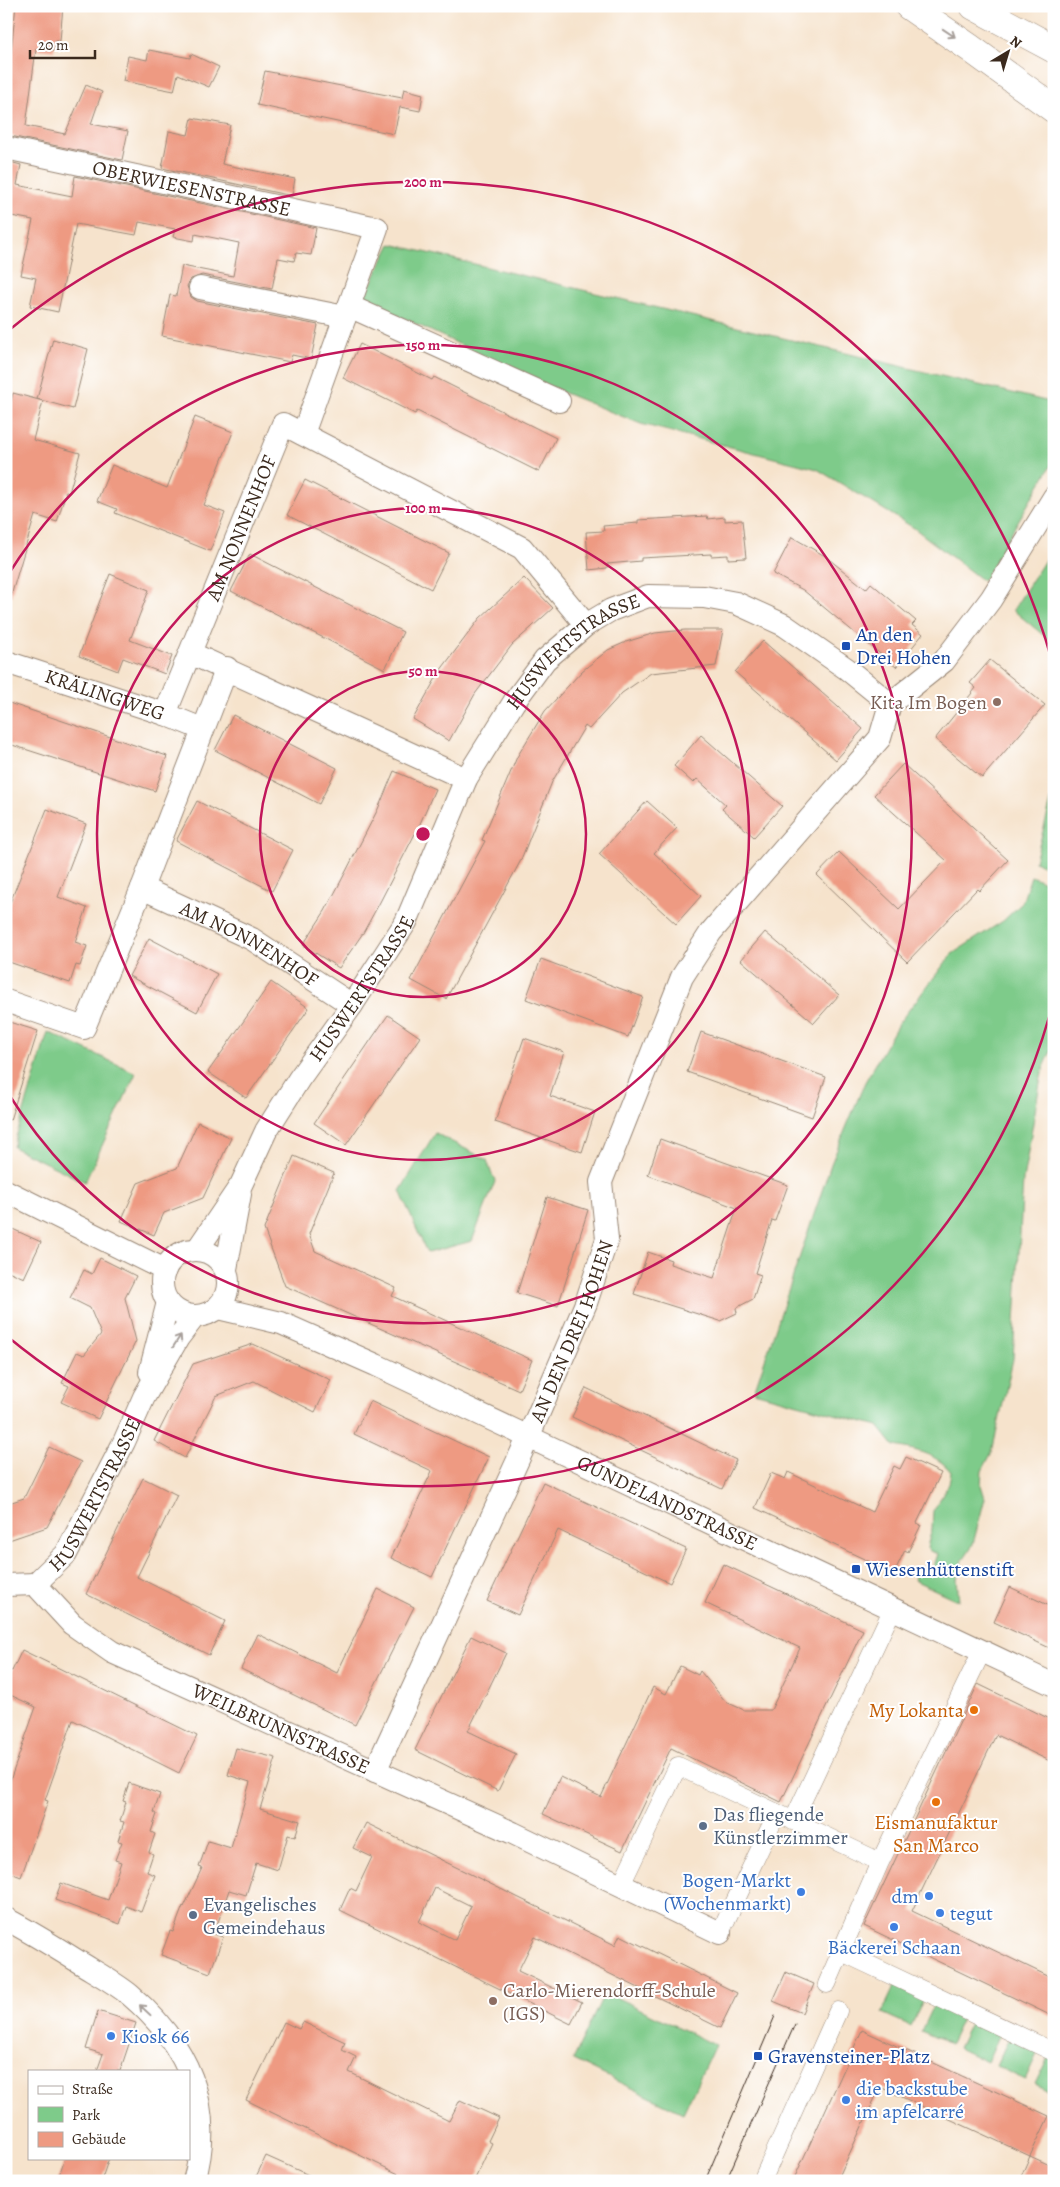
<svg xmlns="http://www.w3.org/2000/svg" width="1060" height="2187" font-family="Alegreya,serif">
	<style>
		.green { fill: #7ecb8a; stroke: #5c7a54 }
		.building { fill: #ee9a82; fill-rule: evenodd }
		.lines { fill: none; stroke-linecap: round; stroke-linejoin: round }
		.pedestrian-casing { stroke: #988675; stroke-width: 19 }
		.minor-casing { stroke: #988675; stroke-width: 24 }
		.motorway-casing { stroke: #988675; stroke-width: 29 }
		.pedestrian { stroke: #fff; stroke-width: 18 }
		.minor { stroke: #fff; stroke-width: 22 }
		.motorway { stroke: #fff; stroke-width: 28 }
		.tram { stroke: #3b2a1e; stroke-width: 1 }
		.oneway { stroke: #a79f9a }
		.ring { fill: none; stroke: #c2185b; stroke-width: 2.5 }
		.transit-dot { fill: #1a4fb4; stroke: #fff; stroke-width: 2 }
		.education-dot { fill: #8d6e63; stroke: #fff; stroke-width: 2 }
		.food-dot { fill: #e8710a; stroke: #fff; stroke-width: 2 }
		.service-dot { fill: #5c6f8a; stroke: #fff; stroke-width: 2 }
		.shop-dot { fill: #3f7fe0; stroke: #fff; stroke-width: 2 }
		.labels { text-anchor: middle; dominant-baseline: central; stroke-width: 4; stroke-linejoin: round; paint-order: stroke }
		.street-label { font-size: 20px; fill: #3b2a1e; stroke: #fff }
		.transit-label { font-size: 20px; fill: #164399; stroke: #fff; text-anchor: start }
		.education-label { font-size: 20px; fill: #785e54; stroke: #fff; text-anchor: end }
		.food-label { font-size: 20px; fill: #c56008; stroke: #fff; text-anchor: end }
		.service-label { font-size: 20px; fill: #4e5e75; stroke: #fff; text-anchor: start }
		.shop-label { font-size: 20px; fill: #366cbe; stroke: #fff; text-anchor: start }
		.centre { fill: #c2185b; stroke: #fff; stroke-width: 2.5 }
		.ring-label { font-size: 15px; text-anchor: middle; font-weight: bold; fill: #c2185b; stroke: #fff; stroke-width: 4; stroke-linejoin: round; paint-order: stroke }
	</style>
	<rect width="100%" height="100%" fill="#fff"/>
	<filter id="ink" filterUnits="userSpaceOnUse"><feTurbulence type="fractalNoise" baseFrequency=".02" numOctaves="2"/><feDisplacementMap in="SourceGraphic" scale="10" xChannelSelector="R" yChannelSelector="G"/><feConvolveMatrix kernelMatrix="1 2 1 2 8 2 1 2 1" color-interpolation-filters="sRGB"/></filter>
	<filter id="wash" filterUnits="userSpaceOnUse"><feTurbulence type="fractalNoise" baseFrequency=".0096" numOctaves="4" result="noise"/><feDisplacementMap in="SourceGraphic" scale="20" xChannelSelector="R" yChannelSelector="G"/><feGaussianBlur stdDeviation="1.12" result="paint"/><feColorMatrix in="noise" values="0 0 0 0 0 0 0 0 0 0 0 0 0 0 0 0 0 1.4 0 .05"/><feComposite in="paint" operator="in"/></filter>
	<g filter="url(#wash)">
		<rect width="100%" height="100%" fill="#f6e3cc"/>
		<!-- green -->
		<path class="green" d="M391 244 1054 403V460L983 581 914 528 817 469 641 424 552 388 363 299Z
			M1054 546V644L1013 610Z
			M1054 790V872L1035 861Z
			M1031 876 1054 886V1044L1042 1072 1023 1180 1013 1359 992 1452 982 1471 981 1485 985 1498 973 1544 961 1563 957 1579 959 1601 914 1580 916 1573 931 1575 938 1554 930 1551 927 1547 932 1529 933 1511 949 1484 951 1472C939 1455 914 1449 894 1446L878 1426 754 1392 831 1164 865 1082 898 1024 952 954 1003 921 1022 903Z
			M48 1032 136 1073 85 1182 13 1147Z
			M435 1133 487 1160 492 1175 496 1179 472 1241 427 1253 400 1191Z
			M895 1985 924 1999 911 2026 882 2013Z
			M605 1992 715 2045 683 2113 573 2060Z
			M934 2003 963 2017 950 2044 921 2031Z
			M971 2021 1000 2034 987 2062 958 2048Z
			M1009 2038 1038 2052 1025 2080 996 2066Z
			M1048 2057 1054 2059V2093L1035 2084Z"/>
		<g id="blocks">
			<!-- building -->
			<path class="building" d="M16 6H63L60 41H55L54 51 36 49 26 126 65 134 86 85 102 92 91 124 128 131 122 160 6 135V60H10Z
				M149 50 190 58 191 54 219 67 209 87 178 74 174 91 123 81 128 56 147 60Z
				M265 71 402 98 404 89 423 94 420 111 400 107 394 134 257 105Z
				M192 118 230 125 222 164 295 179 292 196 162 168 169 131 188 135Z
				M6 161 21 165 17 185 72 196 75 176 316 228 311 255 296 253 294 261 278 258 272 289 202 275 191 279 187 286 191 297 197 301 318 325 311 359 292 355 290 362 162 336 170 295 176 296 182 266 233 276 239 243 195 234 194 241 173 237 175 229 139 222 136 235 76 224 58 312 30 306 36 278 21 275 33 220 6 215Z
				M53 339 88 349 73 409 37 399Z
				M360 344 432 380 434 377 556 438 539 472 417 411 415 414 343 378Z
				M13 393 43 401 33 440 80 453 69 493 66 492 57 522 35 515 11 596 6 595V420Z
				M195 417 233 432 204 505 225 513 210 551 115 513 117 509 97 501 112 465 167 488Z
				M305 480 449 553 431 589 287 515Z
				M707 516 708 519 725 517V521L742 520 746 558 728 559V555L711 556V554L659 557 641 558V561L607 564V568L589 570 586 532 604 531 603 526 638 523V520Z
				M792 537 825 556 866 589 871 583 916 621 912 625 923 634 896 667 803 590 773 574Z
				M250 554 403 632 385 669 231 591Z
				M110 574 149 590 130 640 172 656 165 674 123 658 118 671 79 656Z
				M524 578 553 608 512 645 475 694 449 741 413 719 440 671 480 618Z
				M685 630H723L716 666 651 673 622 693 589 729 585 726 552 782 520 862 446 999 411 980 485 841 482 840 517 757 545 711 582 671 608 650 626 642 655 633Z
				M763 641 863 729 836 760 735 672Z
				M990 660 1045 705 982 778 935 739 976 688 970 683Z
				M6 702 167 756 155 791 6 743Z
				M233 715 337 768 319 804 215 750Z
				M701 735 782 806 754 837 722 809 726 805 697 779 693 783 674 766Z
				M903 764 1008 860 979 891 977 889 907 962 817 875 839 852 899 909 946 860 874 795Z
				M394 771 435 789 419 826 380 902 363 933 339 968 303 945 325 911 341 881 378 809Z
				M197 801 293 850 272 891 176 841Z
				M647 801 677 828 654 853 701 896 676 924 599 854Z
				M47 809 86 824 58 897 87 908 75 942 87 946 80 966 76 965 70 983 6 961V913Z
				M765 932 839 995 814 1023 741 960Z
				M149 938 217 974 197 1012 129 976Z
				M541 959 643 997 628 1037 526 999Z
				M271 982 309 1008 246 1098 208 1072Z
				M388 1015 420 1037 346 1145 314 1123Z
				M6 1021 38 1031 10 1120 6 1119Z
				M701 1032 826 1077 812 1117 687 1072Z
				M524 1038 564 1052 550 1096 595 1112 582 1152 495 1122Z
				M198 1122 231 1138 203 1198 164 1213 154 1235 121 1221 138 1183 177 1168Z
				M660 1139 788 1185 775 1221 772 1220 755 1273 761 1275 753 1299 736 1308 737 1313 720 1321 634 1294 648 1252 671 1260 670 1264 714 1278 737 1208 648 1175Z
				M294 1156 334 1173 309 1234 315 1251 396 1288 392 1296 532 1360 519 1390 285 1286 264 1229Z
				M547 1197 588 1210 558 1306 517 1293Z
				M6 1226 41 1242 24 1278 6 1270Z
				M100 1258 136 1276 125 1298 136 1341 98 1419 61 1402 69 1386 62 1383 77 1352 84 1355 101 1334 90 1308 70 1298 84 1270 92 1274Z
				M253 1344 331 1380 315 1412 254 1381 216 1396 185 1458 154 1441 193 1364Z
				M586 1388 736 1460 722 1489 572 1417Z
				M370 1401 489 1457 432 1577 391 1558 432 1471 354 1434Z
				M49 1447 81 1462 47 1527 6 1541V1504L24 1498Z
				M906 1457 941 1473 917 1523 921 1525 908 1552 905 1550 894 1573 755 1508 771 1473 785 1479 788 1472 872 1512 894 1466 900 1469Z
				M143 1478 177 1495 137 1577 225 1621 209 1655 86 1594Z
				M543 1482 686 1549 670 1583 558 1530 518 1615 487 1601Z
				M723 1564 863 1630 781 1802 671 1748 622 1851 543 1814 560 1777 601 1797 653 1687 666 1694 680 1666 698 1675 700 1671 726 1702 744 1710H771L800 1648 705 1603Z
				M1010 1587 1054 1608V1650L994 1622Z
				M378 1589 414 1607 355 1725 241 1669 258 1634 337 1673Z
				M471 1636 506 1653 468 1731 516 1754 498 1791 415 1750Z
				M22 1650 197 1736 179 1773 73 1720 45 1800 48 1801 21 1877 6 1871V1792L36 1707 6 1693V1669L12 1671Z
				M978 1684 1054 1721V1763L996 1735 912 1911 1054 1979V2017L864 1926Z
				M236 1748 276 1758 260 1809 300 1821 295 1837 288 1835 278 1870 256 1863 246 1895 229 1890 214 1934 223 1937 210 1973 161 1955 170 1931 173 1932 183 1906 184 1907 202 1868 199 1867 208 1841 231 1848 250 1782 228 1775Z
				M129 1783 160 1794 154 1812 157 1814 151 1832 155 1834 149 1852 153 1854 147 1872 155 1875 141 1912 126 1906 120 1924 55 1900 61 1883 108 1900 121 1862 115 1860 122 1842 118 1841 124 1822 120 1821 126 1802 123 1801Z
				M366 1823 615 1945 620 1935 737 1993 720 2028 535 1937 518 1971 582 2002 571 2024 340 1910 350 1888 356 1891 372 1857 353 1848ZM435 1888 471 1906 455 1940 419 1922Z
				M786 1972 814 1984 802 2013 773 2001Z
				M98 2011 136 2023 120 2071H97L103 2054 86 2049Z
				M284 2022 299 2029 303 2022 345 2042 342 2050 356 2057 349 2072 449 2121 460 2100 499 2118 488 2141 492 2143 474 2181H413L246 2100Z
				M862 2030 1049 2116 1030 2156 880 2087 837 2181H793Z
				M266 2156 322 2181H254Z
				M1030 2156 1054 2167V2181H1019Z
				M65 2158H109L101 2181H57Z"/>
		</g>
	</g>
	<g filter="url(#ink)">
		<use href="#blocks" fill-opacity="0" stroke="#988675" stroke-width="1"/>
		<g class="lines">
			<defs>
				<path id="pedestrian" d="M793 1821 893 1608
					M621 1885 678 1766 880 1862
					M720 1933 777 1813
					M842 1952 1054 2052
					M827 1984 880 1862 982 1651
					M762 2181 838 2011"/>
				<g id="minor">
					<path id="s1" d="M6 148 377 228 303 434"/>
					<path d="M200 288 345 317"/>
					<path d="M349 306 559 401"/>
					<path d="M190 653 466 779"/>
					<path id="s2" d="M6 662 165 714 202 729"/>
					<path d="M890 704 944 661 991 599 1054 497"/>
					<path id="s3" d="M165 714 283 424 522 548 586 625"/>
					<path id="s4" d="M142 888 252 939 352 1005"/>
					<path d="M6 1001 84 1028 142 888 227 668"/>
					<path d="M6 1191 165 1270"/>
					<circle cx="195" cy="1283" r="33"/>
					<path id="s5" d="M197 1250 241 1185 266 1131 299 1079 352 1005 406 922 466 779 514 702 545 660 586 625 611 610 648 596 704 597 736 603 784 625 847 669 890 704"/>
					<path d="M226 1269 240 1194"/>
					<path id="s6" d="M218 1308 281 1323 376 1365 1054 1685"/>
					<path d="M150 1372 168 1302"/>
					<path id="s7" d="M35 1584 72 1624 112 1652 513 1833 720 1933"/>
					<path id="s8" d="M35 1584 66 1554 124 1442 144 1397 178 1338 195 1316"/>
					<path d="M6 1585 35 1584"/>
					<path id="s9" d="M375 1771 528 1438 586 1303 607 1239 601 1182 682 977 711 932 880 738 890 704"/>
					<path d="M6 1919C31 1932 55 1947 79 1962 95 1972 114 1982 130 1995 187 2044 216 2106 194 2181"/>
				</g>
				<path id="motorway" d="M909 6 970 48 1054 109
					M974 6 1054 49"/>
			</defs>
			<!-- pedestrian casing -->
			<use href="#pedestrian" class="pedestrian-casing"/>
			<!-- minor casing -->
			<use href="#minor" class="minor-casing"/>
			<!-- motorway casing -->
			<use href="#motorway" class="motorway-casing"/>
			<!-- pedestrian -->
			<use href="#pedestrian" class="pedestrian"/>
			<!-- minor -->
			<use href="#minor" class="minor"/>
			<!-- motorway -->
			<use href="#motorway" class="motorway"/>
			<!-- tram -->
			<path class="tram" d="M705 2181 775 2016
				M726 2181 795 2024"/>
		</g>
		<!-- one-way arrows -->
		<defs><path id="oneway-shaft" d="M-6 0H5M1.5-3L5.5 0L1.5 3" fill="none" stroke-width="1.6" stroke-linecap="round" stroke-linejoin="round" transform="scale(1.25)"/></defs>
		<g class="oneway">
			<use href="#oneway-shaft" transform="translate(949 33) rotate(34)"/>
			<use href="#oneway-shaft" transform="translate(177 1341) rotate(-57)"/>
			<use href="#oneway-shaft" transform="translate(145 2010) rotate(-137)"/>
		</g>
	</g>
	<!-- distance rings -->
	<g class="ring">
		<circle cx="423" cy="834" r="163"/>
		<circle cx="423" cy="834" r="326"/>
		<path d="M8 575A489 489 0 1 1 8 1093"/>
		<path d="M1053 1003A652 652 0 0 1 8 1337M8 331A652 652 0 0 1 1053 665"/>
	</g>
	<!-- markers -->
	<g class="transit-dot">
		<rect x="841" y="641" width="10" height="10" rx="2.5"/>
		<rect x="851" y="1564" width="10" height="10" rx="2.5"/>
		<rect x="753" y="2051" width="10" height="10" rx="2.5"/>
	</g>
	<g class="education-dot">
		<circle cx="997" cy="702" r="5"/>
		<circle cx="493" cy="2001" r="5"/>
	</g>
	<g class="food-dot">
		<circle cx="974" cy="1710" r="5"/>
		<circle cx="936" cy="1802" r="5"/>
	</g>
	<g class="service-dot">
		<circle cx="703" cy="1826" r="5"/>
		<circle cx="193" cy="1915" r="5"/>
	</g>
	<g class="shop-dot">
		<circle cx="801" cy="1892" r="5"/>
		<circle cx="929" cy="1896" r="5"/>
		<circle cx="940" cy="1913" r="5"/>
		<circle cx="894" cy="1927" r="5"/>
		<circle cx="111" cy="2036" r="5"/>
		<circle cx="846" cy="2100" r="5"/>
	</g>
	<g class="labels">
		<!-- street labels -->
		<g class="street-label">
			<text stroke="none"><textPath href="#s1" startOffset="190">OBERWIESENSTRASSE</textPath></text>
			<text stroke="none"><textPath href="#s3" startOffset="201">AM NONNENHOF</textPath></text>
			<text stroke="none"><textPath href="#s5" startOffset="715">HUSWERTSTRASSE</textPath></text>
			<text stroke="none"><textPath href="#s2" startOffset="104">KRÄLINGWEG</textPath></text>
			<text stroke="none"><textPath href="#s4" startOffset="121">AM NONNENHOF</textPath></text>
			<text stroke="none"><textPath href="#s5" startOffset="310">HUSWERTSTRASSE</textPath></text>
			<text stroke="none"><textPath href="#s9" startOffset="482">AN DEN DREI HOHEN</textPath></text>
			<text stroke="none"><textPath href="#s8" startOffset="109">HUSWERTSTRASSE</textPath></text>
			<text stroke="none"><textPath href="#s6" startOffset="491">GUNDELANDSTRASSE</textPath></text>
			<text stroke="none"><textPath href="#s7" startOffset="289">WEILBRUNNSTRASSE</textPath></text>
		</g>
		<!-- transit labels -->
		<g class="transit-label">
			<text x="856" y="634">An den<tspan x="856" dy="23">Drei Hohen</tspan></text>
			<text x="866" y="1569">Wiesenhüttenstift</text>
			<text x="768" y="2056">Gravensteiner-Platz</text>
		</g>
		<!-- education labels -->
		<g class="education-label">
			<text x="987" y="702">Kita Im Bogen</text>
			<text x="503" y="1990" text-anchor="start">Carlo-Mierendorff-Schule<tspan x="503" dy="23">(IGS)</tspan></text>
		</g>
		<!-- food labels -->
		<g class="food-label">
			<text x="964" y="1710">My Lokanta</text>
			<text x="936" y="1822" text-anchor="middle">Eismanufaktur<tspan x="936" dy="23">San Marco</tspan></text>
		</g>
		<!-- service labels -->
		<g class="service-label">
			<text x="713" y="1814">Das fliegende<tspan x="713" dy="23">Künstlerzimmer</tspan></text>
			<text x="203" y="1904">Evangelisches<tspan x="203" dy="23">Gemeindehaus</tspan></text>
		</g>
		<!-- shop labels -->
		<g class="shop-label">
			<text x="791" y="1880" text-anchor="end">Bogen-Markt<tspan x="791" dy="23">(Wochenmarkt)</tspan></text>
			<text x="919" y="1896" text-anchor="end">dm</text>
			<text x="950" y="1913">tegut</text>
			<text x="894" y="1947" text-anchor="middle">Bäckerei Schaan</text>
			<text x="121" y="2036">Kiosk 66</text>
			<text x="856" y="2088">die backstube<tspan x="856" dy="23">im apfelcarré</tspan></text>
		</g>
	</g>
	<circle cx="423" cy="834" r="8" class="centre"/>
	<g class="ring-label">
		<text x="423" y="187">200 m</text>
		<text x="423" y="350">150 m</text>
		<text x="423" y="513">100 m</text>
		<text x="423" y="676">50 m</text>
	</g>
	<!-- margin -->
	<rect width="1060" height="2187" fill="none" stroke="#fff" stroke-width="25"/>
	<!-- legend -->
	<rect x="28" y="2070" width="162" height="90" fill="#ffffff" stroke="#b1aaa5"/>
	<rect x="38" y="2086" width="25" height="8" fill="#ffffff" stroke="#b1aaa5"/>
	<text x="72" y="2094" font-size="15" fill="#3b2a1e">Straße</text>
	<rect x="38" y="2107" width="25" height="15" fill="#7ecb8a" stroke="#b1aaa5"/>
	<text x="72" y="2120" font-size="15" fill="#3b2a1e">Park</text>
	<rect x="38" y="2132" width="25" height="15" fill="#ee9a82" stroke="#b1aaa5"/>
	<text x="72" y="2144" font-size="15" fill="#3b2a1e">Gebäude</text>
	<!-- north arrow -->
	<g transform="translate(1008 52) rotate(38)" stroke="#ffffff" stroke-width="4" paint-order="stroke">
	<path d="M0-4L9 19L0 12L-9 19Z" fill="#3b2a1e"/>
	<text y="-8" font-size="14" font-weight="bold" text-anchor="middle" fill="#3b2a1e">N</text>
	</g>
	<!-- scale -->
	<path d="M30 50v8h65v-8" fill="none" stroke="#3b2a1e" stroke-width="2.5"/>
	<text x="38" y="50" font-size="15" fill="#3b2a1e" stroke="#ffffff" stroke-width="4" paint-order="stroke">20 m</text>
</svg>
